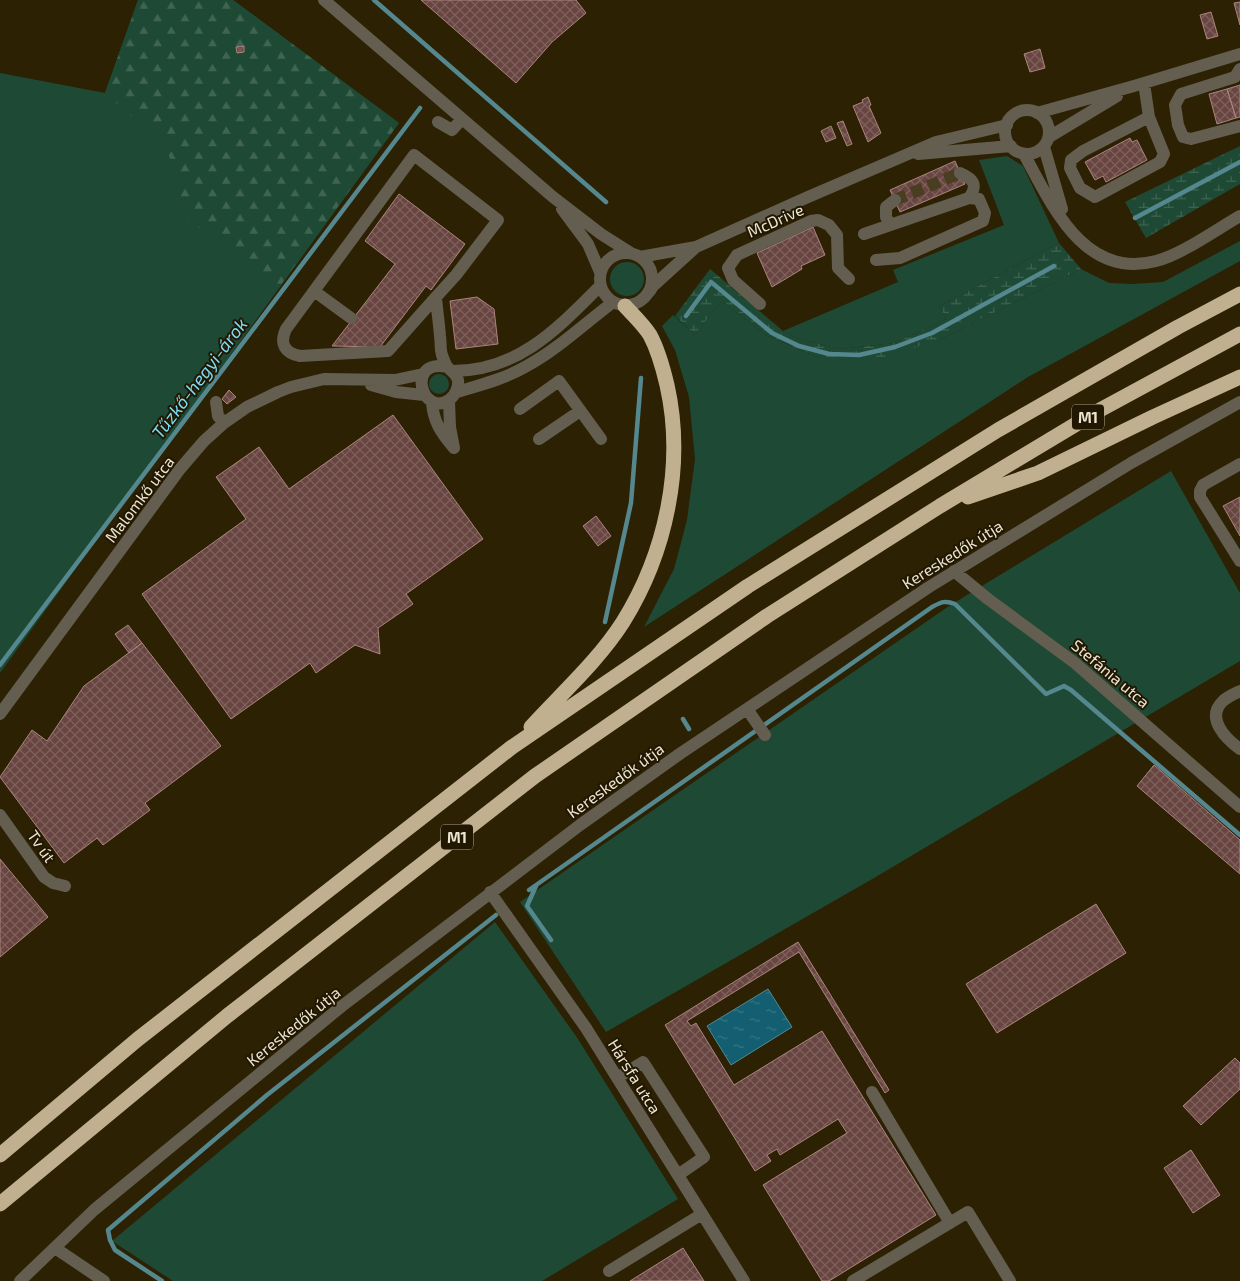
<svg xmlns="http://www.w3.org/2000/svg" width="1240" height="1281" font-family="'Exo 2',sans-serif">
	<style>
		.green { fill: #1e4a35 }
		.forest { fill: url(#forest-firs) }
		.wetland { fill: url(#wetland-marsh) }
		.water { fill: url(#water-ripples); stroke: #54878e }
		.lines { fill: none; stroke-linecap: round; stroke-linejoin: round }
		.stream { stroke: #54878e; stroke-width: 4.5 }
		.building { fill: url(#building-cross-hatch); stroke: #ab847f }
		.minor-tunnel { stroke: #493e21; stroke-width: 12; stroke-dasharray: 12 6; stroke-linecap: butt }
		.minor { stroke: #645e51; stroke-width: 12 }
		.highway { stroke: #c1b090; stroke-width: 15 }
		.labels { text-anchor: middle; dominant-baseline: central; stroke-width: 4; stroke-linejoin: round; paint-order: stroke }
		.shield { fill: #221700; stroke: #afa794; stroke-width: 1 }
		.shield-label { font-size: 15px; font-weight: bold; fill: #ece5d3 }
		.street-label { font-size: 16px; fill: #ece5d3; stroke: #221700 }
		.water-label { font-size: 18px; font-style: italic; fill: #7bdcf7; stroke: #221700 }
	</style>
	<defs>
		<pattern id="forest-firs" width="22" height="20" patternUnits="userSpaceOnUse" patternTransform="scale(1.25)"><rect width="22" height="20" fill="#1e4a35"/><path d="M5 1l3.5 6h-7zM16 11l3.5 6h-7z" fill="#3f6451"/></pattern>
		<pattern id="wetland-marsh" width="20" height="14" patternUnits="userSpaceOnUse" patternTransform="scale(1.25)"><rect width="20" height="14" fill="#1e4a35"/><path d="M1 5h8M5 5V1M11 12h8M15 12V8" fill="none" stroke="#3f6451"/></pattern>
		<pattern id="water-ripples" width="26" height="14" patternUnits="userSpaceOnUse" patternTransform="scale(1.25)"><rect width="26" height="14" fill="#135f71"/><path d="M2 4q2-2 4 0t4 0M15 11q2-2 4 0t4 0" fill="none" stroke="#367684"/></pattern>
		<pattern id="building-cross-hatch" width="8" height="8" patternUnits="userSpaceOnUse" patternTransform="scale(1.25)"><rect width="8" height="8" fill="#684541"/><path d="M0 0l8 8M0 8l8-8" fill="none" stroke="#7e605c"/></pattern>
	</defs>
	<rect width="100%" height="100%" fill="#2c2102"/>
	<!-- green -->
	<path class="green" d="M138 0H233L399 123 0 673V73L105 93Z
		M1007 156 1023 166 1059 243 940 306 946 319 895 343 839 349 796 338 783 331 898 282 893 270 1004 225 979 160Z
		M1240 241V261L1028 377 644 627 674 569 687 520 695 459 689 397 675 350 662 326 673 315 695 335 721 301 766 335 819 358 939 340 1081 269 1109 283 1131 284 1163 282Z
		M610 279a17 17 0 1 1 34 0a17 17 0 1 1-34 0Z
		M429 384a10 10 0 1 1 20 0a10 10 0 1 1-20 0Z
		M1171 471 1240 593V661L874 878 606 1032 520 902 949 606Z
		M495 922 578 1039 678 1199 542 1281H173L112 1241Z"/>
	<!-- forest -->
	<path class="forest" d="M138 0H233L399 123 277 290 188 219 166 146 105 93Z"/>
	<!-- wetland -->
	<path class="wetland" d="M1240 146V184L1146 238 1125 202Z
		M1059 243 1081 269 939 340 877 359 819 358 766 335 721 301 695 335 675 316 710 269 783 331 796 338 839 349 895 343 946 319 940 306Z"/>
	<!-- water -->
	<path class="water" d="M768 989 792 1027 731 1065 707 1026Z"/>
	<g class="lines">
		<!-- stream -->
		<path class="stream" d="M374 0 606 202
			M1135 218 1240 162
			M686 316 711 282 772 333 799 346 829 354 859 355 895 347 932 333 1054 266
			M605 622 631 503 641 378
			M0 665 420 108
			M683 719 689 729
			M536 886 527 906 551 940
			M529 890 932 607C941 602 945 600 955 604L1046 694 1064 686 1071 690 1240 835
			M162 1281 115 1250 110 1240 108 1230 267 1095 496 915"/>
	</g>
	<!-- building -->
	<path class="building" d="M421 0H576L586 13 552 42 516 83Z
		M1240 2V25L1234 3Z
		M1211 12 1218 36 1207 39 1200 15Z
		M244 46V52L237 53 236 47Z
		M1040 49 1045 68 1030 72 1024 54Z
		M1240 85V117L1236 118 1227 89Z
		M1227 89 1236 118 1217 124 1209 94Z
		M868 97 871 105 869 106 881 133 868 142 853 106 863 102 862 100Z
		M843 121 852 144 847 146 837 123Z
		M831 126 836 138 826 142 821 131Z
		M1130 138 1132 142 1137 140 1147 160 1106 182 1103 176 1095 180 1085 162Z
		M955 161 965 184 900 212 890 190Z
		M399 194 465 244 431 290 426 286 380 347 332 346 395 264 365 241Z
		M813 227 825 255 801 266 802 269 772 287 757 253Z
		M477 297 494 309 498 344 456 349 450 301Z
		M229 390 236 397 227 404 222 399Z
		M393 415 483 539 406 594 413 604 378 628 380 654 355 645 316 673 310 663 231 719 142 594 246 519 216 477 259 447 289 489Z
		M1240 497V536L1223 506Z
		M596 516 611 536 598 546 583 526Z
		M128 625 142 643 129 653 115 634Z
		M142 643 221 746 145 803 150 810 138 819 103 845 97 838 64 863 0 777 32 730 47 741 84 686Z
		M1154 765 1240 840V874L1137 786Z
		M0 859 48 917 0 957Z
		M1096 904 1126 953 997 1033 966 984Z
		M798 942 889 1090 885 1093 799 952 687 1021 691 1026 696 1023 734 1085 822 1031 936 1215 829 1281H822L763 1185 847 1133 838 1119 780 1155 777 1149 767 1155 771 1161 755 1171 665 1025Z
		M1235 1058 1240 1063V1089L1201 1125 1183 1106Z
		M1191 1150 1220 1195 1193 1213 1164 1168Z
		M683 1248 704 1281H630Z"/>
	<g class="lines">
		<!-- minor-tunnel -->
		<path class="minor-tunnel" d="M895 200 960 173"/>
		<!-- minor -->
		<path class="minor" d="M324 0 553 197 601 234 631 253
			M1240 69 1235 77 1181 94 1175 105 1178 125 1183 137 1191 139 1240 126
			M1144 83 1149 117 1164 154 1160 162 1095 197 1080 188 1070 168 1071 160 1083 151 1149 117
			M1005 132a22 22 0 1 1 44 0a22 22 0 1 1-44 0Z
			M1037 113 1134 86 1240 54
			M438 122 452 130 462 119
			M1049 137 1117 96
			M1044 147 1062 209
			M918 154 1011 146
			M1024 154C1052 205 1084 280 1156 261 1181 255 1217 229 1240 216
			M960 173C974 179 978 185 969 198
			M562 209 588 244 600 272
			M890 225 886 217V207L895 200
			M864 234 969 198 979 199 985 213 983 221 900 258 876 260
			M600 279a26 26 0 1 1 52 0a26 26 0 1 1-52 0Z
			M640 257 696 247 808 197 936 142 1007 125
			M314 291 351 318
			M650 291 653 286 696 247
			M436 297 388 351 300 356C285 353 279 344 286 329L414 155 498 220 456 275 436 297C437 310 439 323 440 336 441 342 440 349 442 355 443 358 445 363 446 365 450 371 456 373 458 380 459 387 455 396 449 400 422 418 405 358 447 367
			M760 304 733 280 728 268 737 255 811 221 818 220 829 225 837 235 838 268 849 279
			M453 371C518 371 557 329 600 286
			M371 385 396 392 424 395
			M457 392C480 385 504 379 525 367 557 350 584 324 612 303
			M449 401 450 427 454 448
			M216 402 218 416 224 423
			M432 402C433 421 441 433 454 448
			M520 409 559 381 601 439
			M539 439 580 411
			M1240 464 1203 485 1200 491V497L1240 561
			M954 571 988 599 1075 663 1240 807
			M1240 691C1234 694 1227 697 1223 701 1205 718 1226 739 1240 749
			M747 709 765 735
			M0 714 180 469 204 441 224 423 247 407 278 392 291 387 324 379 395 380 423 374
			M0 815 44 877 53 883 65 886
			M490 892 586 1028 744 1281
			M617 1078 643 1062 704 1157 678 1175
			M872 1092 950 1223
			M55 1248 104 1281
			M609 1271 702 1214
			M20 1281 94 1210 342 1006 580 825 681 753 929 587 1131 463 1240 402
			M853 1281 968 1212 1010 1281"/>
		<!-- highway -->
		<path class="highway" d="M968 497 1038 473 1153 417 1240 377
			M531 727C562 693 598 661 623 622 666 553 685 465 667 385 663 368 658 350 650 335 643 324 633 315 625 306
			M0 1155 138 1039 512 747 748 586 998 430 1178 327 1240 294
			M0 1204 227 1016 535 776 767 616 940 506 1098 411 1240 334"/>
	</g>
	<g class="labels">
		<!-- shield labels -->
		<g class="shield">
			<rect x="1072" y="404.5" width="32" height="25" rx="4"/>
			<rect x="441" y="824.5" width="32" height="25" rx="4"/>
		</g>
		<g class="shield-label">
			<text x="1088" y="417">M1</text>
			<text x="457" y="837">M1</text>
		</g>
		<!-- street labels -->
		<g class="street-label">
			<text transform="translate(775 220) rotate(-24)">McDrive</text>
			<text transform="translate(139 499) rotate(-53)">Malomkő utca</text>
			<text transform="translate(952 554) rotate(-32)">Kereskedők útja</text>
			<text transform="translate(1111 673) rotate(40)">Stefánia utca</text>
			<text transform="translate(615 780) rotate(-36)">Kereskedők útja</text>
			<text transform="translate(42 846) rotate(55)">Tv út</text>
			<text transform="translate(293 1026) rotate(-39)">Kereskedők útja</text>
			<text transform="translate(635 1076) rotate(58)">Hársfa utca</text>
		</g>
		<!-- water labels -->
		<g class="water-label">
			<text transform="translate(199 378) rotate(-53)">Tűzkő-hegyi-árok</text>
		</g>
	</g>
</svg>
